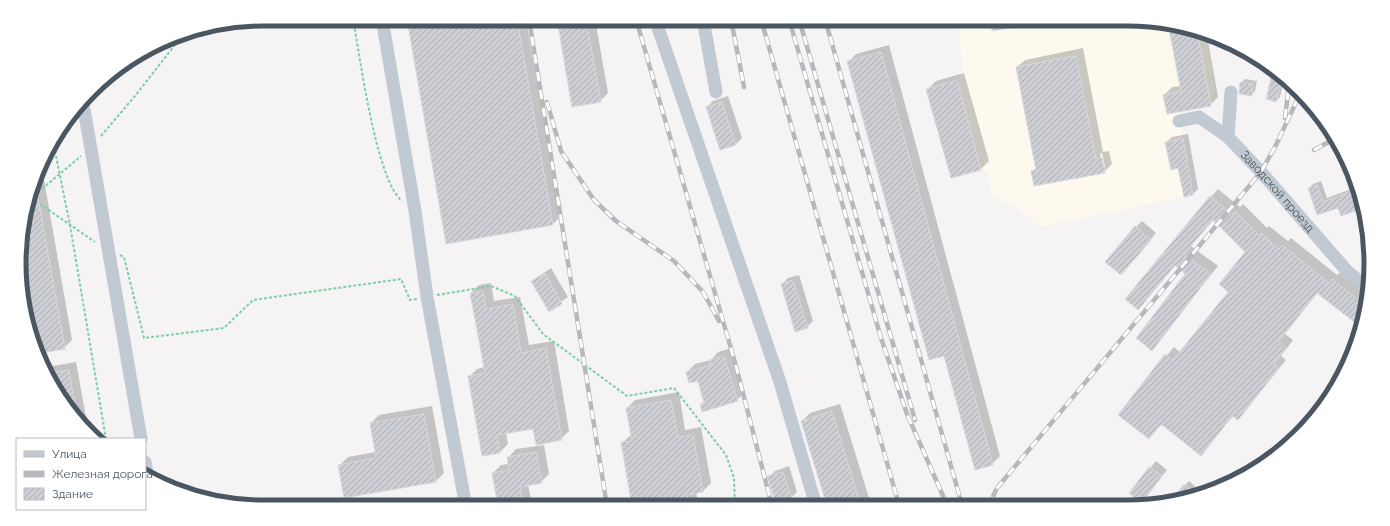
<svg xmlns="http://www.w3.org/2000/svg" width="1390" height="526" font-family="Raleway,sans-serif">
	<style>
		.commercial { fill: #fdf9ef }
		.shadow { fill: #0003; fill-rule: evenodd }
		.building { fill: url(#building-hatch); stroke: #d7d9de }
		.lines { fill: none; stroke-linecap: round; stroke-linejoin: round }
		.path { stroke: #7ad0a6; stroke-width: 2; stroke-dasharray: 3 2; stroke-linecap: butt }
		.minor { stroke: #c1cad2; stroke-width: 13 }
		.rail-casing { stroke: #b5b8bd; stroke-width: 4.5 }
		.rail { stroke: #fff; stroke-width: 3; stroke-dasharray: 9; stroke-linecap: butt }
		.labels { text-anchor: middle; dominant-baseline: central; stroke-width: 3; stroke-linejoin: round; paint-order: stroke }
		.street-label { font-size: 12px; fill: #4a5661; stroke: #fff }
		.rim { fill: none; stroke: #4a5661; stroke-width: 5 }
	</style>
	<defs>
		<pattern id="building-hatch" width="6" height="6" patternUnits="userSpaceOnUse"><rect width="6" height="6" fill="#cdcfd5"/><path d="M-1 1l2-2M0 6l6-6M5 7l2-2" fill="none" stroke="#a8abb0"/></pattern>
	</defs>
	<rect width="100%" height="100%" fill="#f5f3f3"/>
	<!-- commercial -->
	<path class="commercial" d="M957 19H1127L1190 27 1206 35 1215 87 1211 106 1178 112 1193 195 1040 227 1019 209 992 196 987 173 981 170 957 80 963 69Z"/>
	<!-- shadow -->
	<path class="shadow" d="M408 19H526L561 216 553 224Z
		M558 19H595L608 93 600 101Z
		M991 19H1056L993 30Z
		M1190 27 1207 35 1218 97 1210 105 1164 95 1172 87 1181 86Z
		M889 45 1000 456 992 464 944 355 848 62 856 54Z
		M1083 48 1103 152 1109 151 1112 164 1104 172 1032 171 1036 168 1017 67 1025 60ZM1100 153H1102L1105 167H1103Z
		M1277 71 1284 79 1280 97 1276 101 1273 74Z
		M964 73 989 161 981 169 928 89 936 81Z
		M1245 79 1257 81 1255 91 1251 95 1241 83Z
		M728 96 742 138 736 144 721 149 707 107 713 101Z
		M1188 134 1198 189 1193 194 1184 196 1179 167 1166 142 1172 137Z
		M42 168 72 340 64 348 32 330 23 277 21 231Z
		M1321 181 1327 198 1354 188 1362 210 1338 206 1318 213 1309 188 1313 184Z
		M1218 189 1240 207 1243 204 1267 228 1269 226 1288 241 1291 238 1337 275 1341 272 1365 291 1363 326 1318 292 1285 334 1293 340 1281 356 1286 360 1245 411 1238 419 1233 416 1201 455 1162 424 1149 438 1119 414 1174 347 1181 353 1229 292 1247 252 1214 219 1191 246 1218 266 1152 349 1187 274 1176 265 1138 308 1211 197Z
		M1142 221 1156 233 1127 268 1136 227Z
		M551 268 568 297 549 310 532 281Z
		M799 275 813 321 807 327 782 284 788 278Z
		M491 283 494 301 520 297 529 345 554 341 569 431 561 439 534 428 506 433 508 444 500 452 483 455 469 377 477 369 485 367 471 293 479 285Z
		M1360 332 1356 342 1353 340Z
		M732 348 745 392 737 400 701 404 705 401 698 380 687 372 695 364 711 360 718 352Z
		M76 362 88 428 60 398 47 367Z
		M679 392 685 430 701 427 711 483 703 491 696 492 699 506H633L622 443 632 434 627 408 635 400Z
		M840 404 870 501 865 506H828L802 421 810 413Z
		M432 406 444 473 436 481 340 465 348 457 376 452 371 423 379 415Z
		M544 445 549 474 541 482 528 484 532 506H499L493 473 501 465 509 464 508 458 516 449Z
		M1156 461 1167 470 1142 501 1130 493Z
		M789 466 797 492 791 498 769 477 775 471Z
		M1189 481 1196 487 1189 496 1171 501Z"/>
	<!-- building -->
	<path class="building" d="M407 19H517L553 225 446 244Z
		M557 19H586L601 102 572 107Z
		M990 19H1037L1038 23 992 31Z
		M1168 24 1190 27 1197 31 1211 106 1167 114 1163 95 1181 91Z
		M881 52 993 465 975 470 944 356 929 360 847 61Z
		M1076 56 1096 159 1102 158 1105 173 1034 186 1031 171 1036 170 1016 67Z
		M1272 74 1283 77 1276 102 1266 99Z
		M957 80 981 170 951 178 926 89Z
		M1240 82 1253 84 1252 96 1239 94Z
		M722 102 736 145 720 150 706 107Z
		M1183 138 1193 195 1184 197 1178 168 1171 170 1165 142Z
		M1317 185 1323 202 1355 190 1361 209 1341 216 1338 208 1317 215 1308 188Z
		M36 186 65 349 41 353 30 326 23 285 21 231Z
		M1210 196 1232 214 1235 211 1259 235 1261 233 1279 249 1282 245 1329 283 1332 279 1364 304 1362 328 1317 293 1278 342 1286 348 1274 364 1279 368 1238 420 1232 416 1201 456 1161 424 1149 439 1118 415 1165 354 1173 360 1228 292 1219 284 1245 252 1213 220 1184 254 1211 274 1152 351 1136 338 1185 274 1175 265 1138 310 1125 299Z
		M1135 226 1151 240 1121 275 1105 262Z
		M545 273 562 304 549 312 531 281Z
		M793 280 808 328 795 332 781 284Z
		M483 291 486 309 513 304 521 353 546 348 562 440 536 445 533 429 497 435 500 453 482 456 468 376 485 373 470 293Z
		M724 356 738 401 702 412 700 404 704 403 698 381 689 383 686 372 711 365 709 360Z
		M69 370 77 416 60 398 50 373Z
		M671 400 678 437 693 435 703 492 687 495 689 506H632L621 442 632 441 626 408Z
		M832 411 861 506H827L801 421Z
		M424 414 436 482 344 498 338 465 376 458 370 423Z
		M536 452 542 483 520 487 523 506H498L492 473 509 470 507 457Z
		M1149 467 1162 476 1142 503 1129 493Z
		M783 472 792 499 776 504 767 476Z
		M1184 484 1193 492 1190 496 1170 502Z"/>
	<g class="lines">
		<!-- path -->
		<path class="path" d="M353 19C360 56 376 180 402 201
			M101 136 135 96 185 32
			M55 151 70 225 106 439
			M42 189 81 156
			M40 204 95 242
			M120 255 124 257 144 338 224 328 253 300 401 279 410 300 417 299
			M437 295 491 286 515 296 543 334 627 396 674 388 726 455 734 478 735 506"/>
		<!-- minor -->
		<g class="minor">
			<path d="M382 19 415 211 427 297 466 507"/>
			<path d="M655 19 780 382 816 506"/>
			<path d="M703 19 716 92"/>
			<path d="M83 103 141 439"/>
			<path id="s1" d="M1179 121 1199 117 1228 137 1261 172 1347 271 1365 286"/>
			<path d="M1228 137 1231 92"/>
			<path d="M145 462 147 473"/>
		</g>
		<defs>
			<path id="rail" d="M529 19 607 506
				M636 19 736 366 772 506
				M731 19 744 87
				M761 19 899 505
				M789 19 881 338 907 414 947 505
				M799 19 915 420
				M825 19 962 505
				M1280 76V74
				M547 102 561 151 594 200 616 221 674 261 703 292 719 321
				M1285 118 1289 85
				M1314 150 1336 138
				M989 505 997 488 1261 172 1276 145 1299 96"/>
		</defs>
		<!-- rail casing -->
		<use href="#rail" class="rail-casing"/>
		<!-- rail -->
		<use href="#rail" class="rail"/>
	</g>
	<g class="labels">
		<!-- street labels -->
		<g class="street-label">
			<text stroke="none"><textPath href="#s1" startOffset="129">Заводской проезд</textPath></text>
		</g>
	</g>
	<!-- crop -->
	<path d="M0 0H1390V526H0ZM263 26H1127A237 237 0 0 1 1364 263V263A237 237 0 0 1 1127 500H263A237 237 0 0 1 26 263V263A237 237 0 0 1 263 26Z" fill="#fff" fill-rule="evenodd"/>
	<path class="rim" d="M263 26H1127A237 237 0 0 1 1364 263V263A237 237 0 0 1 1127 500H263A237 237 0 0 1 26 263V263A237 237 0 0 1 263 26Z"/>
	<!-- legend -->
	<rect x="16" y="438" width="130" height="72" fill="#ffffff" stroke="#b7bbc0"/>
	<rect x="24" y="451" width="20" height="6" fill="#c1cad2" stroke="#b7bbc0"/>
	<text x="52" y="458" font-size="12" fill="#4a5661">Улица</text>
	<rect x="24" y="471" width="20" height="6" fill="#b5b8bd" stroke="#b7bbc0"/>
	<text x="52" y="478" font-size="12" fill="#4a5661">Железная дорога</text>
	<rect x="24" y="488" width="20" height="12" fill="url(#building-hatch)" stroke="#b7bbc0"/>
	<text x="52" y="498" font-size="12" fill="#4a5661">Здание</text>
</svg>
